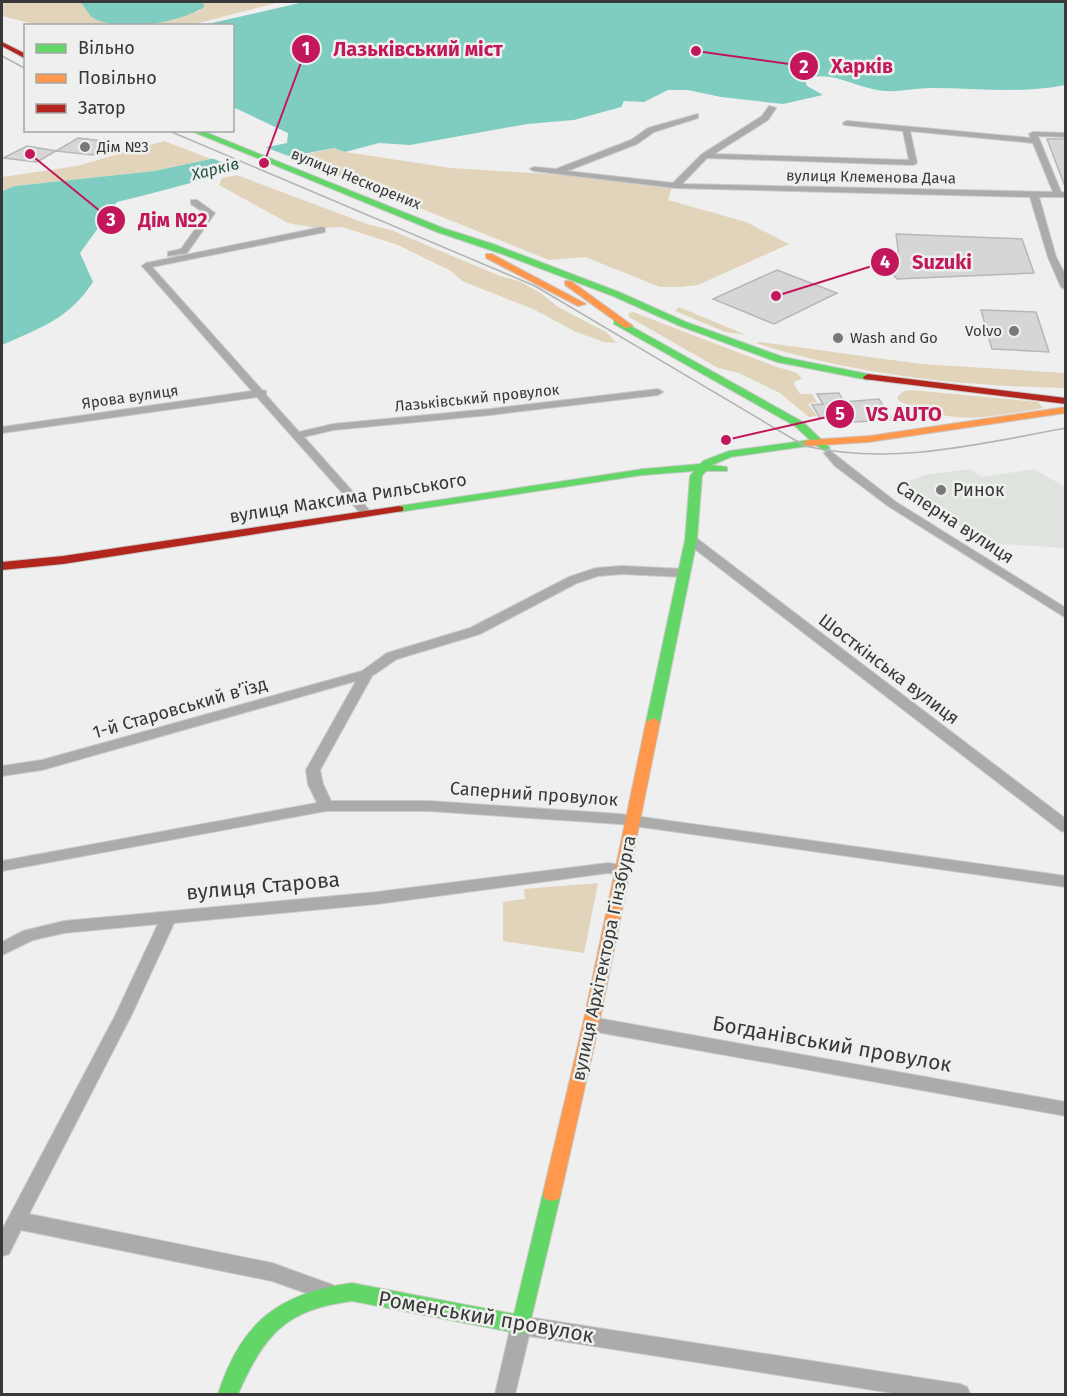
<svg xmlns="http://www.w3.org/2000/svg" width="1067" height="1396" font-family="'Fira Sans',sans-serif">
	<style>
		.built { fill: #dfe3dd }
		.green { fill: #e2d4bb }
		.water { fill: #7fcdc1 }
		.pier { fill: #eeefee }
		.building { fill: #d5d6d5; stroke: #b6b7b6; stroke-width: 1.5 }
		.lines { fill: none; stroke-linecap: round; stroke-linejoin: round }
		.street-casing { stroke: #c9cac9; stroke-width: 2 }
		.fast-casing { stroke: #c9cac9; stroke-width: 2 }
		.slow-casing { stroke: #c9cac9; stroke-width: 2 }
		.jam-casing { stroke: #c9cac9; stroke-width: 2 }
		.street { fill: #ababab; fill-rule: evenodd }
		.fast { fill: #63d668; fill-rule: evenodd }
		.slow { fill: #ff974d; fill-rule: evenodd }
		.jam { fill: #b3261e; fill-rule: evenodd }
		.tram { stroke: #b2b4b2; stroke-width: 1.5 }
		.poi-dot { fill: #777877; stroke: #eef0ed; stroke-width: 2 }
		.labels { text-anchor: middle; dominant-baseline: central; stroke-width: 5; stroke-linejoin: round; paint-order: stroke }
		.far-poi-label { font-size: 15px; fill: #373837; stroke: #eef0ed; text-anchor: start }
		.far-street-label { font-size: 15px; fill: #373837; stroke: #eef0ed }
		.far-water-label { font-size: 16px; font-style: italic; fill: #24534c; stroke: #eef0ed }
		.poi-label { font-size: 18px; fill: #373837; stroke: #eef0ed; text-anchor: start }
		.street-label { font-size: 18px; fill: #373837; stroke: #eef0ed }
		.near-street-label { font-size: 21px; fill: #373837; stroke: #eef0ed }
		.leader { fill: none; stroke: #c2185b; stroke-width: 2 }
		.callout-dot { fill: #c2185b; stroke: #eef0ed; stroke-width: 2 }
		.mark-label { font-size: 18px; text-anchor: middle; font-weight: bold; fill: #fff }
		.callout-label { font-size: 20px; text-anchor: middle; font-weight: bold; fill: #c2185b; stroke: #eef0ed; stroke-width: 5; stroke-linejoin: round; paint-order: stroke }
	</style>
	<rect width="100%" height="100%" fill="#eeefee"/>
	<!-- built -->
	<path class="built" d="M970 469 982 477 1034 469 1065 487V548L989 543 904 491 908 481 925 475Z"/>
	<!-- green -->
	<path class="green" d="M2 2H80L129 25 190 14 199 11 204 4 201 2H280L191 25 42 26 2 16Z
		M164 141 211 159 154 171 15 186 2 191V177L77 166Z
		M334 148 345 152 451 168 596 177 672 187 668 200 746 222 789 244 698 285 680 287H660L585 257 549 260 293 157Z
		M237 175 370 225 391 230 500 276 519 281 539 292 558 307 606 332 617 343 604 342 576 332 533 309 462 281 451 271 398 245 342 227 316 228 288 223 219 185 222 178Z
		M679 307 746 335 725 332 675 311Z
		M633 312 774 366 797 373 802 379 795 381 794 384 800 394H812L817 402 808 404 817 416 809 417 780 393 739 373 718 368 629 317V313Z
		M760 342 921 364 1065 373V388C963 386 855 375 756 343Z
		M911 390 1038 402 1043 408C984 418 956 426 899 401L897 397 904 391Z
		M598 883 584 953 503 941V902L525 899 524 889Z"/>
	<!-- water -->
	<path class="water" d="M80 2H201L204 4V7C180 23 122 32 95 19 88 16 86 7 80 2Z
		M304 2H1065V85C1022 94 976 88 931 88 916 88 900 92 885 91 857 89 832 69 804 79L807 86 823 95 783 104 721 97 688 90H668L644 102 624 101 621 107 574 120 527 124 410 145 379 143 345 152 334 148C260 161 190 185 117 202L80 253 93 282C69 319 40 328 2 345V191L15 186 154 171 287 143 288 133 233 107 232 26 203 25Z"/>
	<!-- pier -->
	<path class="pier" d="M262 146 294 158 242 170 209 157Z"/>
	<!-- building -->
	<path class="building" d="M78 138 112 142 93 155 56 151Z
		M1047 139H1065V183L1064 184Z
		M27 146 56 151 37 162 3 158Z
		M896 234 1022 239 1034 273 897 279 885 266 900 265Z
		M777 270 837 293 774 324 713 299Z
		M981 310 1036 312 1049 352 992 349Z
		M839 393 844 402 879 399 893 420 834 423 831 418H820L812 405 823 404 817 394Z"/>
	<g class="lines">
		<defs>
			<path id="street" d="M769 106 776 108 768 120 714 154 909 160 903 131 844 125 843 123 847 121 1031 138 1029 134 1033 132 1066 133V137L1038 136 1061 192 1066 193V197H1039L1056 257 1066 276V290L1061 287 1048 257 1030 197 675 188 534 171 530 169 534 167 556 169 631 140 648 128 698 114V118L654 132 637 144 567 171 673 183 702 154 762 116ZM910 131 1033 143 1053 192 682 184 707 158 913 165 917 163Z
				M191 200H197L215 213 187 253 168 256V252L181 249 206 214 191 204Z
				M322 227 325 228V232L152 267 262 390 266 391V395L299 432 333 424 490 409 658 389 663 392 658 395 490 415 333 430 304 437 370 511 372 513 370 515H362L257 397 2 433V427L252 391 142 266 146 263Z
				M829 450 896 502 1066 608V618L888 506 835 466 824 453Z
				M691 536 695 537 1066 819V832L1061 831 687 543 685 540Z
				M622 566 684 569 690 573 684 577 622 574 598 576 577 583 480 634 397 659 372 676 320 770 323 784 331 801H429L620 814 1066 876V887L620 824 429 811H326L2 871V861L317 803 308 784 306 770 356 681 42 770 2 776V766L42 760 362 671 387 653 470 628 569 577 596 568Z
				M608 863 627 866 630 870 627 874 622 875 608 873 377 904 174 923 132 1014 29 1214 272 1263 333 1285 336 1291 333 1297 326 1300 272 1281 21 1230 9 1254 2 1256V1230L116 1014 158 924 64 933 33 940 2 955V942L23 931 64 921 377 892Z
				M591 1017 1066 1102V1116L591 1031 585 1029 583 1024 585 1019Z
				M521 1316 960 1384 967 1387 970 1394H899L529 1336 515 1394H495L511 1325 514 1318Z"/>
			<path id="fast" d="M189 130H200L443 228 493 244 619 292 686 322 783 357 868 374 873 377 868 380 777 362 680 326 613 296 502 254 437 232Z
				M614 320H620L803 422 830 448 825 451 813 443 808 446 731 457 712 465 727 467V471H706L702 476 697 540 660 722 653 726 646 722 685 540 690 476 694 471 643 475 399 512 393 509 399 506 643 469 700 464 703 461 729 451 810 440 795 426 614 324Z
				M552 1185 559 1187 561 1193 528 1332 521 1334 352 1301C285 1310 265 1334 238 1394H218C241 1323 278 1293 352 1283L514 1314 543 1193 545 1187Z"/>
			<path id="slow" d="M486 254H492L586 304 578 306 486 258Z
				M565 281H571L633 326 625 328 565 285Z
				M1066 407V413L869 442 808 446 803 443 808 440 869 436Z
				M653 718 660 722 599 1024 561 1193 559 1199 552 1201 545 1199 543 1193 583 1024 646 722Z"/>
			<path id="jam" d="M2 42 26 54V59L2 46Z
				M868 374 1066 398V404L864 379 863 377Z
				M399 506 403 507V511L63 564 2 570V562L63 556Z"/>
		</defs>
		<!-- street casing -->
		<use href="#street" class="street-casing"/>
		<!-- fast casing -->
		<use href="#fast" class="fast-casing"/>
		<!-- slow casing -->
		<use href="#slow" class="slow-casing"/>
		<!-- jam casing -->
		<use href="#jam" class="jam-casing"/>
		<!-- street -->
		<use href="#street" class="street"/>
		<!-- fast -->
		<use href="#fast" class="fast"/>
		<!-- slow -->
		<use href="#slow" class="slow"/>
		<!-- jam -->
		<use href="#jam" class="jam"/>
		<!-- tram -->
		<path class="tram" d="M2 56 26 69
			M167 130 535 286 805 446C893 466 979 444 1066 428"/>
	</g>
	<!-- markers -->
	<g class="poi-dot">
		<circle cx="85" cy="147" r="6"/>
		<circle cx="1014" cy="331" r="6"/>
		<circle cx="838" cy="338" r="6"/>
		<circle cx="941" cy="490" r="6"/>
	</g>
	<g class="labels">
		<!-- far-poi labels -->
		<g class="far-poi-label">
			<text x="97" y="147">Дім №3</text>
			<text x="1002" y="331" text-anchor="end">Volvo</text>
			<text x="850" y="338">Wash and Go</text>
		</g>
		<!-- far-street labels -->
		<g class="far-street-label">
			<text transform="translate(871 177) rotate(1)">вулиця Клеменова Дача</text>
			<text transform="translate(356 179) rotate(22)">вулиця Нескорених</text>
			<text transform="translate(130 397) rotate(-8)">Ярова вулиця</text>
			<text transform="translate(477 398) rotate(-6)">Лазьківський провулок</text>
		</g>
		<!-- far-water labels -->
		<g class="far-water-label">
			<text transform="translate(215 169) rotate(-14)">Харків</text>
		</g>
		<!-- poi labels -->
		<g class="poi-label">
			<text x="953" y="490">Ринок</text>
		</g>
		<!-- street labels -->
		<g class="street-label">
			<text transform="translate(348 498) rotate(-9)">вулиця Максима Рильського</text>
			<text transform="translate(955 522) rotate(33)">Саперна вулиця</text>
			<text transform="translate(889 669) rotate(37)">Шосткінська вулиця</text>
			<text transform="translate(180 708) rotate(-16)">1-й Старовський в’їзд</text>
			<text transform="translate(534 794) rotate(4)">Саперний провулок</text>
			<text transform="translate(604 958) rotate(-78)">вулиця Архітектора Гінзбурга</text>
		</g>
		<!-- near-street labels -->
		<g class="near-street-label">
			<text transform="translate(263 886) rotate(-5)">вулиця Старова</text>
			<text transform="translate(832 1044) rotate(10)">Богданівський провулок</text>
			<text transform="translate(486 1317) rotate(10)">Роменський провулок</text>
		</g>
	</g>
	<!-- callouts -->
	<path class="leader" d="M264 163L306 49M696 51L804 66M30 154L111 220M776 296L885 262M726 440L840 414"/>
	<g class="callout-dot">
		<circle cx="264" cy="163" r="6"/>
		<circle cx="696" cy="51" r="6"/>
		<circle cx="30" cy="154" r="6"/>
		<circle cx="776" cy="296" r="6"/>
		<circle cx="726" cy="440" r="6"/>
		<circle cx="306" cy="49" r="15"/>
		<circle cx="804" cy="66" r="15"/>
		<circle cx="111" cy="220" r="15"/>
		<circle cx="885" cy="262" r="15"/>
		<circle cx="840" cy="414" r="15"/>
	</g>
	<g class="mark-label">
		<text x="306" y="55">1</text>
		<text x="804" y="73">2</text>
		<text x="111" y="226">3</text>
		<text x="885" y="268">4</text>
		<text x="840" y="420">5</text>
	</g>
	<g class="callout-label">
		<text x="418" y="56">Лазьківський міст</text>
		<text x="862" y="73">Харків</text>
		<text x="173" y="227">Дім №2</text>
		<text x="942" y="269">Suzuki</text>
		<text x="904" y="421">VS AUTO</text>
	</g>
	<!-- border -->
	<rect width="1067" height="1396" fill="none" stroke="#373837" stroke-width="6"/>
	<!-- legend -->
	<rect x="24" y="24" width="210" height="108" fill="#eef0ed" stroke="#a5a6a4" stroke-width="1.5"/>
	<rect x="36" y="44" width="30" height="9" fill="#63d668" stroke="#a5a6a4" stroke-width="1.5"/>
	<text x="78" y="54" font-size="18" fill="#373837">Вільно</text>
	<rect x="36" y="74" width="30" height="9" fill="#ff974d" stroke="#a5a6a4" stroke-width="1.5"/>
	<text x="78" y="84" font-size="18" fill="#373837">Повільно</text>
	<rect x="36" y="104" width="30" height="9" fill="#b3261e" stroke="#a5a6a4" stroke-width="1.5"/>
	<text x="78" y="114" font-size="18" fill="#373837">Затор</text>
</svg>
